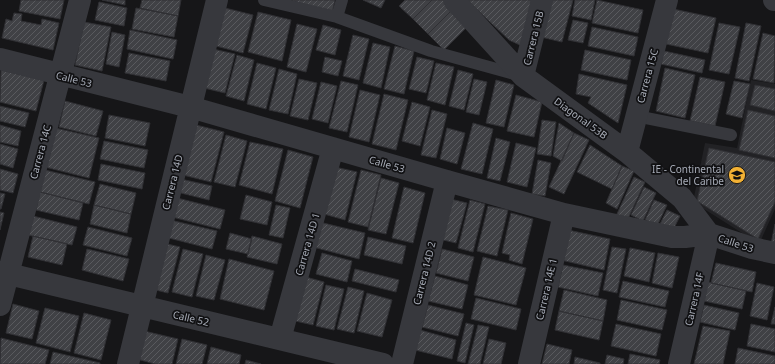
<svg xmlns="http://www.w3.org/2000/svg" width="775" height="364" font-family="'Noto Sans',sans-serif">
	<style>
		.built { fill: #222225 }
		.building { fill: url(#building-hatch); stroke: #303034 }
		.lines { fill: none; stroke-linecap: round; stroke-linejoin: round }
		.service { stroke: #37383d; stroke-width: 12 }
		.minor { stroke: #37383d; stroke-width: 22 }
		.labels { text-anchor: middle; dominant-baseline: central; stroke-width: 3.5; stroke-linejoin: round; paint-order: stroke }
		.street-label { font-size: 10px; fill: #a8adb8; stroke: #111113 }
		.poi-label { font-size: 10px; fill: #a8adb8; stroke: #111113; text-anchor: end }
	</style>
	<defs>
		<pattern id="building-hatch" width="6" height="6" patternUnits="userSpaceOnUse"><rect width="6" height="6" fill="#404145"/><path d="M-1 1l2-2M0 6l6-6M5 7l2-2" fill="none" stroke="#595a5e"/></pattern>
	</defs>
	<rect width="100%" height="100%" fill="#161618"/>
	<!-- built -->
	<path class="built" d="M751 80 775 84V209L760 242 742 233 693 202 705 143 737 148Z"/>
	<!-- building -->
	<path class="building" d="M21 0H64L60 19 19 11Z
		M102 0H125V5Z
		M142 0H181L178 16 140 8Z
		M290 0H335L332 13Z
		M363 0H385L381 8Z
		M405 0H432L413 19 399 6Z
		M432 0H444L453 9 428 34 413 19Z
		M467 0H533L522 46 509 40Z
		M550 0H573L562 42 541 37Z
		M575 0H595L591 20 572 16Z
		M597 0 643 10 638 33 592 23Z
		M99 2 127 8 124 26 95 20Z
		M136 8 178 16 174 37 132 29Z
		M225 8 253 15 243 53 216 46Z
		M453 9 469 25 444 50 428 34Z
		M673 9 716 18 708 53 666 44Z
		M258 12 291 20 282 61 248 52Z
		M14 13 22 14 21 21 41 25 42 19 59 23 53 50 2 38 6 19 12 21Z
		M573 20 588 23 583 43 568 40Z
		M84 22 111 27 102 71 75 65Z
		M719 23 740 27 729 74 709 70Z
		M746 23 761 26 749 81 735 78Z
		M297 24 317 29 306 72 287 67Z
		M323 25 341 30 335 55 316 50Z
		M592 27 638 37 634 56 588 46Z
		M130 30 177 40 173 59 127 49Z
		M112 32 125 35 119 67 106 64Z
		M763 33 775 36 774 83 753 79Z
		M353 35 369 39 359 80 343 76Z
		M373 43 390 47 381 88 363 83Z
		M395 46 414 51 404 94 384 89Z
		M213 49 235 54 225 93 204 88Z
		M585 50 631 60 627 80 581 70Z
		M664 51 705 60 702 73 661 64Z
		M129 53 170 61 166 81 125 73Z
		M237 55 254 60 244 101 226 96Z
		M325 57 342 61 338 76 322 72Z
		M417 57 434 61 426 93 409 89Z
		M257 63 276 68 266 109 247 104Z
		M436 63 454 67 445 105 427 100Z
		M665 68 695 75 685 118 656 111Z
		M279 69 297 74 288 114 269 110Z
		M1 70 44 80 36 111 0 102Z
		M458 70 473 74 464 110 449 106Z
		M579 74 627 85 618 123 588 103 591 97 576 94Z
		M700 77 725 82 715 126 690 121Z
		M299 79 317 83 308 120 290 116Z
		M474 79 487 82 479 115 466 112Z
		M496 80 514 85 504 127 486 123Z
		M341 81 358 85 347 132 329 128Z
		M734 81 750 84 742 118 726 114Z
		M321 82 337 86 328 123 312 119Z
		M755 85 775 89V111L750 105Z
		M360 90 380 95 369 142 349 137Z
		M384 94 408 100 396 150 372 144Z
		M516 95 542 102 534 137 507 131Z
		M65 101 103 111 96 136 59 127Z
		M412 102 430 107 420 146 402 141Z
		M0 106 29 113 25 127 0 121Z
		M432 110 447 114 436 158 421 155Z
		M748 110 775 116V158L739 150Z
		M109 115 150 123 145 146 105 138Z
		M542 120 556 122 551 156 537 154Z
		M473 123 493 129 482 174 461 169Z
		M559 123 574 133 562 161 553 156Z
		M192 124 224 132 211 182 179 174Z
		M0 125 21 131 18 146 0 142Z
		M55 128 99 138 89 178 45 167Z
		M447 128 465 133 457 164 440 159Z
		M574 133 589 140 564 194 549 187Z
		M226 135 247 141 235 187 214 182Z
		M496 138 510 142 500 181 487 178Z
		M104 141 148 150 144 168 100 159Z
		M250 142 283 149 272 194 239 185Z
		M516 143 536 148 527 187 507 182Z
		M0 144 18 149 13 168 0 164Z
		M590 145 622 166 612 189 577 172Z
		M709 148 775 162V202L758 239 697 201Z
		M288 150 313 157 300 208 275 201Z
		M538 160 551 163 545 196 532 194Z
		M101 164 145 173 142 189 98 180Z
		M622 166 634 171 617 209 606 203Z
		M335 167 357 172 345 220 324 214Z
		M0 169 18 174 13 193 0 190Z
		M45 170 95 182 89 204 40 192Z
		M361 170 381 175 368 227 348 222Z
		M634 177 645 182 627 221 616 216Z
		M176 178 212 186 209 200 173 191Z
		M381 178 399 183 386 234 368 230Z
		M100 184 136 193 131 214 94 205Z
		M404 187 425 193 413 243 392 238Z
		M644 187 656 193 643 221 631 215Z
		M40 192 83 203 79 220 36 210Z
		M0 193 5 194 1 209H0Z
		M246 195 272 202 267 225 240 219Z
		M173 197 225 210 220 229 168 216Z
		M446 198 467 203 456 243 435 238Z
		M470 200 485 204 473 252 458 248Z
		M654 200 667 205 657 226 645 220Z
		M94 205 131 214 127 233 90 224Z
		M276 205 290 208 283 238 269 235Z
		M488 206 508 210 497 256 477 251Z
		M667 210 680 216 672 232 659 226Z
		M0 212 4 213 0 230Z
		M511 213 533 219 522 264 509 260 510 255 502 253Z
		M33 216 77 227 72 245 28 235Z
		M170 220 217 231 212 249 165 237Z
		M319 222 365 233 359 259 313 247Z
		M775 224V245L771 244Z
		M88 227 132 238 127 256 83 245Z
		M568 230 610 239 604 270 561 260Z
		M230 233 252 239 248 254 226 249Z
		M33 236 67 244 62 265 28 257Z
		M252 236 282 244 277 264 247 257Z
		M368 237 406 246 402 264 364 255Z
		M163 243 180 247 168 293 152 289Z
		M612 247 626 249 617 293 603 290Z
		M630 248 655 253 649 282 624 276Z
		M87 249 129 259 123 281 82 270Z
		M183 249 203 254 192 297 172 292Z
		M442 249 474 257 468 281 436 273Z
		M322 253 352 261 347 282 316 274Z
		M658 253 679 257 672 288 652 283Z
		M206 255 225 260 214 300 196 296Z
		M483 257 526 268 516 305 474 295Z
		M229 259 274 271 264 310 220 299Z
		M716 263 756 272 752 292 711 283Z
		M563 265 603 273 598 296 558 287Z
		M355 269 399 280 396 292 352 281Z
		M302 276 324 282 313 325 291 320Z
		M435 276 468 285 462 309 428 301Z
		M623 281 669 291 665 307 619 297Z
		M708 282 746 291 742 309 704 301Z
		M757 283 774 287 767 320 750 316Z
		M326 285 344 289 334 330 316 326Z
		M348 287 364 291 354 333 337 329Z
		M564 290 607 300 603 321 559 311Z
		M367 293 392 300 382 337 357 331Z
		M476 298 521 309 516 330 471 319Z
		M621 300 667 310 662 330 617 320Z
		M13 304 39 311 32 339 6 333Z
		M428 305 464 314 458 336 422 327Z
		M704 305 739 313 735 330 700 322Z
		M775 307V324H771Z
		M45 308 79 316 70 352 36 343Z
		M559 311 603 321 599 340 555 330Z
		M84 313 111 320 101 360 74 353Z
		M466 323 474 325 465 363 457 361Z
		M616 324 661 334 656 356 611 346Z
		M751 324 775 329V352L747 346Z
		M478 325 489 327 480 364H468Z
		M703 326 730 331 723 364H694Z
		M420 330 456 340 452 359 415 350Z
		M144 331 178 339 172 364H155L137 359Z
		M1 338 49 350 45 364H0Z
		M182 339 207 345 202 364H176Z
		M489 339 506 343 501 364H483Z
		M547 344 572 350 569 364H542Z
		M211 347 241 355 239 364H207Z
		M738 348 775 356V364H735Z
		M53 352 100 363V364H50Z
		M630 354 660 360 659 364H628Z
		M607 355 624 359 623 364H605Z
		M575 357 600 363V364H574Z
		M246 360 261 364H245Z"/>
	<g class="lines">
		<!-- service -->
		<path class="service" d="M264 0 337 17 431 51 518 75
			M337 17 342 0
			M636 116 731 135"/>
		<!-- minor -->
		<path class="minor" d="M454 0 523 76 627 152 682 198 709 234 679 364
			M774 0H775
			M0 59 190 107 447 181 564 214 672 237H685L709 234 752 248 775 253
			M523 76 542 0
			M627 152 667 0
			M0 272 383 364
			M0 305 80 0
			M280 339 333 148
			M128 364 217 0
			M402 364 447 181
			M529 364 564 214"/>
	</g>
	<!-- icons -->
	<defs>
		<symbol id="school-disc" viewBox="-11 -11 22 22"><circle r="9.5" fill="#f2b134" stroke="#111113"/><path d="M0-5L7-2L0 1L-7-2ZM-4 1L0 2.5L4 1V4Q0 6-4 4Z" fill="#111"/></symbol>
	</defs>
	<g fill-rule="evenodd">
		<use href="#school-disc" x="727" y="165" width="20" height="20"/>
	</g>
	<g class="labels">
		<!-- street labels -->
		<g class="street-label">
			<text transform="translate(533 38) rotate(-76)">Carrera 15B</text>
			<text transform="translate(647 76) rotate(-75)">Carrera 15C</text>
			<text transform="translate(74 79) rotate(14)">Calle 53</text>
			<text transform="translate(581 118) rotate(36)">Diagonal 53B</text>
			<text transform="translate(40 152) rotate(-75)">Carrera 14C</text>
			<text transform="translate(387 164) rotate(16)">Calle 53</text>
			<text transform="translate(172 182) rotate(-76)">Carrera 14D</text>
			<text transform="translate(736 243) rotate(18)">Calle 53</text>
			<text transform="translate(307 244) rotate(-74)">Carrera 14D 1</text>
			<text transform="translate(424 273) rotate(-76)">Carrera 14D 2</text>
			<text transform="translate(546 289) rotate(-77)">Carrera 14E 1</text>
			<text transform="translate(694 299) rotate(-77)">Carrera 14F</text>
			<text transform="translate(191 318) rotate(13)">Calle 52</text>
		</g>
		<!-- poi labels -->
		<g class="poi-label">
			<text x="724" y="169">IE - Continental<tspan x="724" dy="12">del Caribe</tspan></text>
		</g>
	</g>
</svg>
